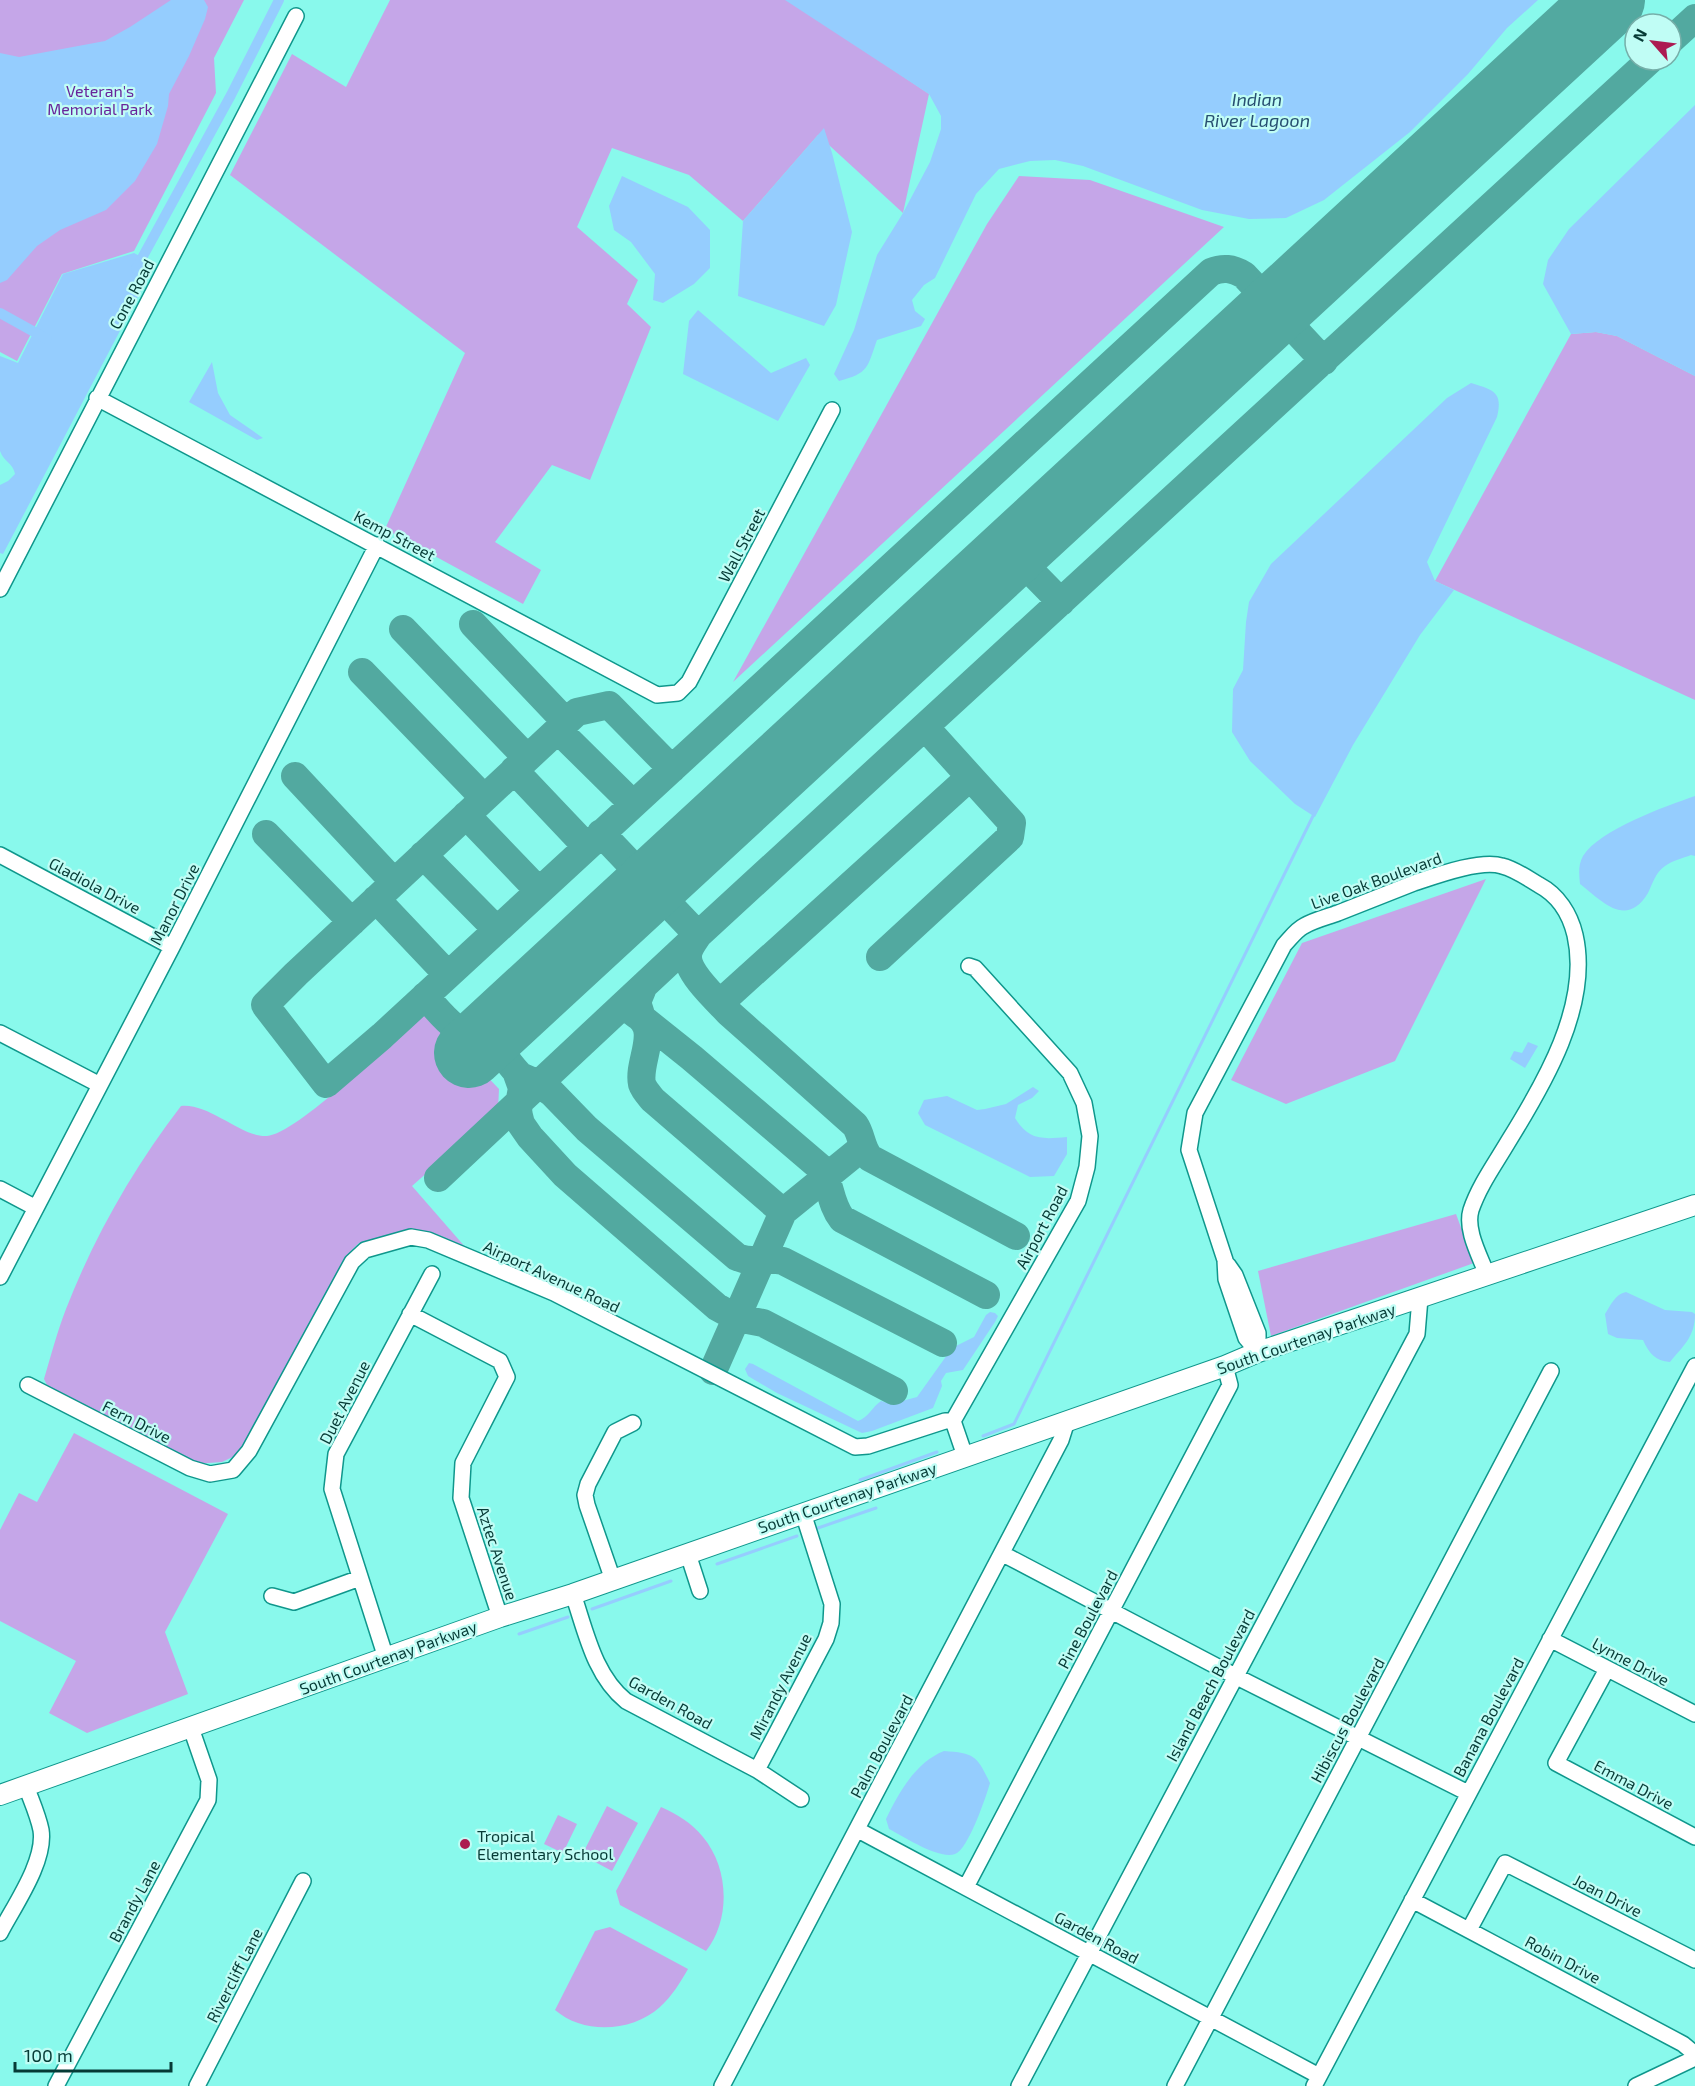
<svg xmlns="http://www.w3.org/2000/svg" width="1695" height="2086" font-family="'Exo 2',sans-serif">
	<style>
		.green { fill: #c5a6e8 }
		.water { fill: #95cdfe }
		.lines { fill: none; stroke-linecap: round; stroke-linejoin: round }
		.stream { stroke: #95cdfe; stroke-width: 3 }
		.canal { stroke: #95cdfe; stroke-width: 10 }
		.taxiway { stroke: #52a9a0; stroke-width: 28 }
		.runway { stroke: #52a9a0; stroke-width: 70 }
		.minor-casing { stroke: #0f978c; stroke-width: 18 }
		.major-casing { stroke: #0f978c; stroke-width: 22 }
		.minor { stroke: #fff; stroke-width: 15 }
		.major { stroke: #fff; stroke-width: 20 }
		.poi-dot { fill: #ac1b51; stroke: #c0fdf5; stroke-width: 2 }
		.labels { text-anchor: middle; dominant-baseline: central; stroke-width: 4.5; stroke-linejoin: round; paint-order: stroke }
		.park-label { font-size: 16px; fill: #68259b; stroke: #c0fdf5 }
		.street-label { font-size: 16px; fill: #063b36; stroke: #c0fdf5 }
		.poi-label { font-size: 16px; fill: #063b36; stroke: #c0fdf5; text-anchor: start }
		.water-label { font-size: 18px; font-style: italic; fill: #274f71; stroke: #c0fdf5 }
	</style>
	<rect width="100%" height="100%" fill="#89f9ec"/>
	<!-- green -->
	<path class="green" d="M0 0H244L214 58 216 93 134 251 62 274 17 361 0 352Z
		M390 0H789L929 94 903 213 818 135 743 221 689 175 612 148 577 227 638 280 627 304 651 327 590 480 552 465 495 542 541 570 523 604 385 529 465 353 230 175 292 54 346 87Z
		M1019 176 1090 180 1224 227 733 682 987 224Z
		M1596 332 1617 336 1695 376V700L1435 581 1571 334Z
		M1486 879 1395 1061 1286 1104 1231 1080 1302 943Z
		M425 1016 433 1020 499 1089 498 1110 412 1186 466 1248 421 1231 359 1243 351 1251 239 1454 222 1462 196 1464 50 1391 44 1379C51 1356 57 1332 66 1309 94 1237 134 1167 181 1106 210 1103 242 1138 267 1136 297 1134 391 1041 418 1017Z
		M1456 1214 1474 1263 1271 1336 1258 1271Z
		M74 1433 228 1514 165 1632 188 1694 87 1733 49 1713 76 1661 0 1621V1530L19 1493 37 1502Z
		M607 1806 638 1823 612 1871 582 1855Z
		M661 1807C677 1814 692 1823 703 1837 729 1868 731 1919 706 1951L620 1905 616 1891Z
		M558 1815 577 1824 563 1853 544 1844Z
		M610 1927 688 1969C680 1983 672 1996 660 2007 632 2032 584 2035 555 2010L595 1931Z"/>
	<!-- water -->
	<path class="water" d="M171 0H204L208 7 205 19 189 56 169 94 168 106 157 144 135 181 106 210 60 230 37 246 7 280 0 283V53L19 57 105 41 130 27Z
		M785 0H1538L1507 28 1468 74 1410 132 1324 200 1286 218 1249 219 1202 210 1083 166 1055 160 1030 161 999 169 976 194 935 278 924 285 912 300 915 311 925 319 921 326 877 340C867 368 869 373 839 381L834 374 854 330 877 255 903 213 930 162 941 129V116L929 94Z
		M1695 105V376L1617 336 1596 332 1571 334 1543 284 1548 260 1569 229Z
		M824 128 832 153 852 232 836 305 824 326 738 296 743 221Z
		M622 176 688 207 710 230V268L694 284 663 303 653 300 655 274 631 242 614 230 609 206Z
		M134 253 155 264 3 554 0 553V485L8 481 15 474C13 463 4 462 0 451V356L18 363 63 274Z
		M698 310 771 373 806 358 810 365 778 421 683 374 689 321Z
		M212 362 218 393 230 415 263 438 257 440 189 402Z
		M1471 383C1494 390 1503 392 1497 417L1427 562 1435 581 1454 590 1420 635 1353 745 1315 817 1295 804 1250 761 1232 732 1233 689 1243 670 1246 622 1249 602 1271 564 1447 398Z
		M1695 796V856L1691 855C1683 858 1672 861 1665 866 1655 873 1653 883 1648 893 1626 929 1602 901 1580 884 1579 874 1578 865 1583 856 1599 830 1666 806 1695 796Z
		M1528 1042 1538 1046 1525 1068 1510 1059 1514 1051 1522 1053Z
		M1033 1087 1039 1091 1032 1098 1018 1105 1015 1118C1029 1141 1043 1139 1067 1137V1154L1054 1176 1030 1177 925 1125 918 1113 924 1100 947 1096 977 1110 985 1109 1006 1104Z
		M1626 1292 1665 1310 1692 1312 1695 1314C1695 1337 1683 1346 1670 1362 1655 1361 1649 1353 1643 1340L1617 1338 1608 1334 1605 1314C1611 1305 1615 1294 1626 1292Z
		M990 1312 995 1313 998 1316 995 1322 963 1370 946 1373 941 1381 942 1386 933 1408 872 1431 862 1433 777 1393 748 1376 745 1369 749 1363 753 1364 858 1421C869 1417 872 1407 881 1401L891 1404 917 1397 952 1348 974 1337 986 1315Z
		M944 1751C975 1753 977 1756 990 1783 986 1797 968 1850 955 1854 939 1860 903 1836 889 1829L886 1819C899 1792 916 1762 944 1751Z"/>
	<g class="lines">
		<!-- stream -->
		<path class="stream" d="M983 1436 1014 1424 1313 816
			M860 1480 937 1452
			M818 1528 876 1508
			M717 1564 797 1536
			M592 1609 671 1581
			M519 1634 568 1617"/>
		<!-- canal -->
		<path class="canal" d="M136 269 231 95 279 0
			M0 313 47 339"/>
		<!-- taxiway -->
		<path class="taxiway" d="M1671 40 1695 18
			M1012 552 1061 602
			M473 624 566 722
			M403 629 527 758
			M362 672 484 798
			M558 730 633 804
			M672 769 609 705 577 712 296 974 265 1005 326 1084 382 1036 1211 272C1223 267 1232 268 1244 275L1324 361
			M514 770 587 847
			M295 776 394 882
			M466 815 539 891
			M601 833 698 935C694 942 688 948 688 956 687 973 718 1001 729 1013L855 1125C862 1135 861 1148 870 1158L1016 1236
			M266 834 352 922
			M423 855 497 930
			M376 899 448 975
			M880 957 1010 837 1012 823 925 727
			M642 990 637 1002 642 1018 692 1058 822 1169C831 1185 830 1204 842 1219L986 1295
			M425 996C439 1011 461 1043 484 1033 490 1031 496 1026 501 1023 493 1050 512 1068 530 1086
			M720 1003 970 777
			M635 1014C662 1029 637 1061 642 1084 644 1090 649 1095 653 1100L783 1212
			M517 1074 522 1088 518 1110 519 1116 521 1124 530 1137 565 1175 717 1307 737 1318 763 1323 894 1391
			M523 1077 539 1084 552 1093 587 1129 737 1257C753 1264 767 1257 783 1261L943 1343
			M438 1178 698 935 1650 60
			M713 1371 783 1212 863 1147"/>
		<!-- runway -->
		<path class="runway" d="M469 1053 1610 0"/>
		<defs>
			<path id="minor" d="M97 398 657 695 678 693 689 682 832 410
				M0 589 296 16
				M0 855 172 947
				M0 1033 100 1085
				M0 1189 36 1208
				M1228 1265 1235 1275 1258 1333V1352
				M0 1277 172 947 377 545
				M410 1314 500 1361 507 1377 463 1463 461 1498 500 1617
				M1258 1352 1246 1338 1226 1279 1225 1260 1189 1150 1195 1113 1284 945C1290 939 1296 930 1304 926 1314 920 1327 917 1338 913 1363 903 1389 893 1414 883 1435 876 1481 859 1502 866 1515 869 1527 878 1539 885 1558 895 1570 914 1575 935 1591 1005 1544 1084 1508 1142 1495 1164 1479 1186 1471 1210 1465 1230 1480 1256 1487 1275
				M28 1385 190 1468 210 1474 233 1470 249 1451 352 1262 365 1250 411 1237 428 1240 554 1293 855 1447 868 1446 945 1421H953
				M965 1456 953 1421 1078 1201 1087 1167 1090 1136 1084 1103 1070 1073 975 968 969 966
				M688 1554 700 1591
				M1003 1554 1235 1676 1468 1793
				M613 1580 587 1505 585 1495 588 1484 615 1432 633 1423
				M573 1594C586 1632 594 1675 626 1701L757 1770 801 1799
				M272 1596 294 1602 360 1578
				M1550 1639 1695 1714
				M386 1658 332 1489 336 1454 432 1274
				M1607 1669 1556 1763 1695 1837
				M757 1770 826 1639 831 1623 832 1604 803 1513
				M858 1830 1319 2076
				M966 1887 1230 1385 1225 1366
				M1412 1900 1683 2044 1695 2054
				M1469 1930 1505 1863 1695 1960
				M0 1933C14 1906 46 1861 41 1830 38 1815 31 1800 26 1786
				M56 2086 208 1800 209 1780 191 1728
				M197 2086 303 1881
				M722 2086 1061 1440 1067 1421
				M1019 2086 1417 1334 1420 1298
				M1175 2086 1551 1371
				M1314 2086 1695 1366
				M1636 2086 1695 2058"/>
			<path id="major" d="M0 1795 500 1617 573 1594 1225 1366 1258 1352 1695 1205"/>
		</defs>
		<!-- minor casing -->
		<use href="#minor" class="minor-casing"/>
		<!-- major casing -->
		<use href="#major" class="major-casing"/>
		<!-- minor -->
		<use href="#minor" class="minor"/>
		<!-- major -->
		<use href="#major" class="major"/>
	</g>
	<!-- markers -->
	<circle class="poi-dot" cx="465" cy="1844" r="6"/>
	<g class="labels">
		<!-- park labels -->
		<g class="park-label">
			<text x="100" y="90">Veteran's<tspan x="100" dy="18">Memorial Park</tspan></text>
		</g>
		<!-- street labels -->
		<g class="street-label">
			<text transform="translate(131 294) rotate(-62)">Cone Road</text>
			<text transform="translate(395 535) rotate(28)">Kemp Street</text>
			<text transform="translate(741 545) rotate(-62)">Wall Street</text>
			<text transform="translate(1376 880) rotate(-20)">Live Oak Boulevard</text>
			<text transform="translate(95 885) rotate(28)">Gladiola Drive</text>
			<text transform="translate(174 904) rotate(-63)">Manor Drive</text>
			<text transform="translate(1041 1227) rotate(-62)">Airport Road</text>
			<text transform="translate(552 1276) rotate(25)">Airport Avenue Road</text>
			<text transform="translate(1306 1338) rotate(-19)">South Courtenay Parkway</text>
			<text transform="translate(344 1402) rotate(-63)">Duet Avenue</text>
			<text transform="translate(137 1421) rotate(27)">Fern Drive</text>
			<text transform="translate(847 1497) rotate(-19)">South Courtenay Parkway</text>
			<text transform="translate(498 1553) rotate(72)">Aztec Avenue</text>
			<text transform="translate(1087 1619) rotate(-62)">Pine Boulevard</text>
			<text transform="translate(388 1657) rotate(-20)">South Courtenay Parkway</text>
			<text transform="translate(1631 1661) rotate(28)">Lynne Drive</text>
			<text transform="translate(1210 1685) rotate(-62)">Island Beach Boulevard</text>
			<text transform="translate(780 1686) rotate(-63)">Mirandy Avenue</text>
			<text transform="translate(671 1702) rotate(29)">Garden Road</text>
			<text transform="translate(1488 1717) rotate(-62)">Banana Boulevard</text>
			<text transform="translate(1347 1720) rotate(-62)">Hibiscus Boulevard</text>
			<text transform="translate(881 1746) rotate(-62)">Palm Boulevard</text>
			<text transform="translate(1634 1784) rotate(28)">Emma Drive</text>
			<text transform="translate(1608 1895) rotate(27)">Joan Drive</text>
			<text transform="translate(134 1901) rotate(-62)">Brandy Lane</text>
			<text transform="translate(1097 1937) rotate(28)">Garden Road</text>
			<text transform="translate(1563 1959) rotate(28)">Robin Drive</text>
			<text transform="translate(234 1975) rotate(-63)">Rivercliff Lane</text>
		</g>
		<!-- poi labels -->
		<g class="poi-label">
			<text x="477" y="1835">Tropical<tspan x="477" dy="18">Elementary School</tspan></text>
		</g>
		<!-- water labels -->
		<g class="water-label">
			<text x="1257" y="99">Indian<tspan x="1257" dy="21">River Lagoon</tspan></text>
		</g>
	</g>
	<!-- north arrow -->
	<g transform="translate(1653 42) rotate(298)"><circle r="28" fill="#c0fdf5" stroke="#76afa9" stroke-width="1.5"/>
	<path d="M0-4.5L10 22L0 15L-10 22Z" fill="#ac1b51"/>
	<text y="-9" font-size="16" font-weight="bold" text-anchor="middle" fill="#063b36">N</text>
	</g>
	<!-- scale -->
	<path d="M15 2062v9h156v-9" fill="none" stroke="#063b36" stroke-width="3"/>
	<text x="24" y="2062" font-size="18" fill="#063b36" stroke="#c0fdf5" stroke-width="4.5" paint-order="stroke">100 m</text>
</svg>
